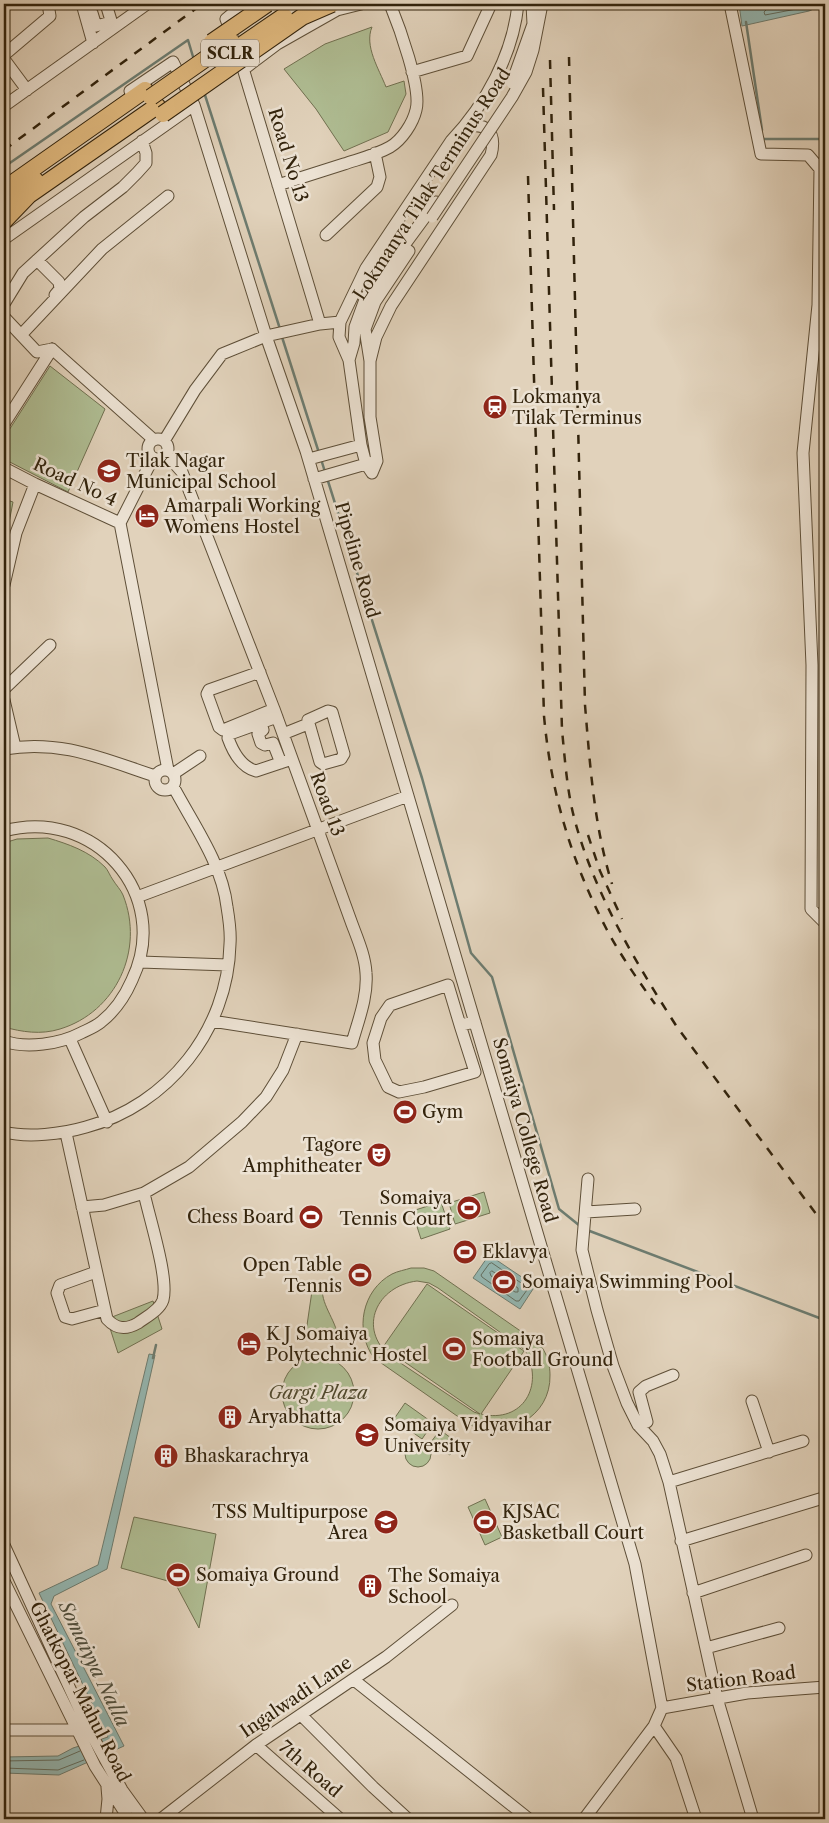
<svg xmlns="http://www.w3.org/2000/svg" width="829" height="1823" font-family="'Libre Caslon Text',serif">
	<style>
		.green { fill: #afbd93; stroke: #707050; fill-rule: evenodd }
		.water { fill: #94b7b2; stroke: #6d7c70 }
		.lines { fill: none; stroke-linecap: round; stroke-linejoin: round }
		.shore { stroke: #636d5f; stroke-width: 1 }
		.stream { stroke: #6d7c70; stroke-width: 2.5 }
		.minor-casing { stroke: #5e4f38; stroke-width: 13 }
		.highway-casing { stroke: #32230c; stroke-width: 18 }
		.minor { stroke: #ece2d3; stroke-width: 11 }
		.highway { stroke: #e0b97e; stroke-width: 16 }
		.rail { stroke: #32230c; stroke-width: 2.5; stroke-dasharray: 9 9; stroke-linecap: butt }
		.minor-bridge-casing { stroke: #5e4f38; stroke-width: 13; stroke-linecap: butt }
		.highway-bridge-casing { stroke: #32230c; stroke-width: 18; stroke-linecap: butt }
		.minor-bridge { stroke: #ece2d3; stroke-width: 11 }
		.highway-bridge { stroke: #e0b97e; stroke-width: 16 }
		.labels { text-anchor: middle; dominant-baseline: central; stroke-width: 5; stroke-linejoin: round; paint-order: stroke }
		.shield { fill: #ece2d3; stroke: #6a5c48; stroke-width: 1 }
		.shield-label { font-size: 16px; font-weight: bold; fill: #32230c }
		.street-label { font-size: 18px; fill: #32230c; stroke: #ece2d3 }
		.poi-label { font-size: 18px; fill: #32230c; stroke: #ece2d3; text-anchor: start }
		.park-label { font-size: 18px; font-style: italic; fill: #514a2e; stroke: #ece2d3 }
		.water-label { font-size: 19px; font-style: italic; fill: #4f4f3e; stroke: #ece2d3 }
	</style>
	<rect width="100%" height="100%" fill="#e1d2bb"/>
	<filter id="stains"><feTurbulence type="fractalNoise" baseFrequency=".004" numOctaves="4"/><feColorMatrix values="0 0 0 0 .2 0 0 0 0 .09 0 0 0 0 .02 0 0 0 .5 -.17"/></filter>
	<radialGradient id="worn" r=".72"><stop offset=".6" stop-color="#630" stop-opacity="0"/><stop offset="1" stop-color="#630" stop-opacity=".3"/></radialGradient>
	<!-- green -->
	<path class="green" d="M372 27C364 46 379 69 386 87L404 81 406 94 388 132 344 151 316 109 284 69 325 44Z
		M50 366 105 409 68 492 4 459V438Z
		M4 499 13 502 4 549Z
		M48 838C68 844 89 851 105 867 108 870 110 876 113 880 116 885 121 890 123 895 145 950 116 1012 60 1029 41 1035 22 1032 4 1027V843L17 839Z
		M484 1192 490 1213 455 1224 449 1203Z
		M441 1202 450 1229 421 1239 412 1211Z
		M411 1268H424L434 1271 532 1339C536 1342 541 1345 543 1349 548 1357 550 1367 550 1375 551 1417 507 1440 470 1425L374 1358C354 1331 362 1290 392 1274 398 1271 405 1270 411 1268ZM417 1281 429 1283 438 1288 525 1350C545 1385 523 1424 481 1414L524 1351 427 1284 383 1347 480 1414 474 1412 390 1356C357 1328 377 1286 417 1281Z
		M321 1283 323 1286C319 1302 336 1320 338 1337L306 1332 313 1284Z
		M153 1301 162 1329 118 1353 107 1319Z
		M282 1393a36 36 0 1 1 72 0a36 36 0 1 1-72 0Z
		M405 1403 433 1423 422 1439 394 1419Z
		M440 1430 458 1443 450 1455 431 1442Z
		M405 1454a13 13 0 1 1 26 0a13 13 0 1 1-26 0Z
		M485 1499 502 1537 485 1545 468 1507Z
		M134 1517 216 1534 199 1628 175 1583 121 1568Z"/>
	<!-- water -->
	<path class="water" d="M739 4H755L756 8 772 4H825L809 11 742 26Z
		M489 1255 535 1286 520 1309 473 1278Z
		M149 1354 155 1355 107 1569 54 1596 51 1604 124 1746 59 1775 4 1773V1757L58 1756 73 1748 108 1737 39 1593 98 1565Z"/>
	<g class="lines">
		<!-- shore -->
		<path class="shore" d="M769 4 768 8 764 12 765 15 807 7 814 4
			M492 1263 527 1287V1290L519 1301H516L482 1277 481 1275 489 1264Z
			M492 1271 518 1288V1292H515L491 1276 490 1273Z
			M4 1761 59 1760 80 1751
			M4 1768 58 1770 84 1760"/>
		<!-- stream -->
		<path class="stream" d="M746 22 762 130
			M204 92 280 329
			M763 138V139H825
			M4 167 188 40 194 60
			M825 316V289
			M282 337 319 453
			M321 459 325 472
			M327 478 422 778 471 953 492 977 559 1209 580 1226
			M587 1230 822 1319 825 1322
			M153 1358 156 1345"/>
		<defs>
			<path id="minor" d="M82 4 93 43
				M106 4 113 27
				M730 4 761 154 808 155 820 169 818 305 803 453 812 665 811 909 825 923
				M92 13 96 26 111 22
				M232 35 226 19 244 4
				M4 55 50 16 48 4
				M239 55 320 324
				M4 59 27 90
				M244 69 277 44 337 10 361 4
				M412 72 467 56 491 4
				M130 91 173 62 194 105 266 336 306 451 635 1564 662 1708
				M4 106 147 4
				M278 185C300 178 322 171 344 164 359 159 376 155 390 147 402 140 413 123 416 110 422 89 399 26 390 4
				M326 235 377 187 380 177 375 153
				M4 239 194 105
				M37 260 59 282 60 289 55 295
				M4 304 23 273 84 217 123 187 137 173 146 163V153L142 141
				M4 317 37 352 52 349
				M21 335 102 249 168 196
				M52 349 154 440
				M349 360 339 337 340 322 366 268 451 141C486 104 513 54 518 4
				M370 361 376 337 391 306 491 155C497 132 486 121 464 128
				M4 424 52 349
				M148 449a10 10 0 1 1 20 0a10 10 0 1 1-20 0Z
				M164 441 195 390 222 354 266 336 320 324 340 322
				M166 454 182 472 274 709 352 924C358 940 365 956 366 973 368 997 358 1021 352 1043L212 1021
				M309 459 361 445
				M4 468 35 484 120 523
				M372 473 366 464 361 445 349 360 354 343 355 327 366 297 436 202
				M372 473 377 461 370 417V361L365 329 375 302 409 251
				M314 479 373 462
				M120 523 168 770
				M120 523 153 458
				M4 585 16 533 35 484
				M260 672 209 690 207 694 219 727 223 730 274 709
				M4 689 50 645
				M4 700 15 747
				M328 711 332 712 344 754 341 759 323 764 320 762 308 720Z
				M277 717 230 734 228 738C233 752 241 767 256 771L292 759
				M261 723 263 730 258 734 261 743 265 745 273 743 281 763
				M283 734 308 724
				M4 749C61 739 103 759 155 776
				M155 780a10 10 0 1 1 20 0a10 10 0 1 1-20 0Z
				M173 774 200 756
				M4 831C94 806 173 895 132 980 125 996 115 1011 101 1022 95 1027 87 1030 81 1033 60 1044 26 1049 4 1041
				M137 897 408 796
				M140 962 228 965
				M460 1025 475 1072 424 1087 399 1092 388 1087 375 1060 373 1043 381 1018 390 1005 448 985 460 1025 475 1022
				M70 1039 107 1122
				M4 1132C28 1138 62 1134 86 1127 168 1105 228 1030 230 944 231 932 229 919 227 907 222 863 193 824 173 786
				M66 1133 107 1319C116 1329 126 1330 138 1323 146 1317 160 1310 163 1300 169 1278 149 1217 144 1193
				M588 1179 582 1250 597 1310 613 1366 627 1403 638 1425 653 1441 660 1454 669 1482 717 1698 753 1819
				M82 1207 104 1205 144 1193 189 1167 242 1122 266 1097 283 1070 297 1034
				M586 1212 635 1209
				M96 1272 60 1285 57 1293 65 1317 72 1319 105 1310
				M752 1401 769 1452
				M638 1425 647 1422 639 1392 646 1386 673 1375
				M669 1482 803 1441
				M681 1541 823 1498
				M4 1545 88 1728 122 1790 143 1819
				M4 1581 95 1766 129 1819
				M693 1593 806 1555
				M706 1648 779 1628
				M354 1680 529 1819
				M662 1708 747 1693 825 1687
				M301 1715 373 1787 408 1819
				M654 1726 676 1758 696 1819
				M4 1730H76
				M256 1745 340 1819
				M106 1819 108 1799 107 1787
				M161 1819 256 1745 386 1657 452 1605
				M584 1819 654 1726 662 1708"/>
			<path id="highway" d="M14 182 145 90
				M4 197 24 188 35 180
				M4 221 29 195 157 106"/>
		</defs>
		<!-- minor casing -->
		<use href="#minor" class="minor-casing"/>
		<!-- highway casing -->
		<use href="#highway" class="highway-casing"/>
		<!-- minor -->
		<use href="#minor" class="minor"/>
		<!-- highway -->
		<use href="#highway" class="highway"/>
		<!-- rail -->
		<path class="rail" d="M569 57 585 705C590 765 594 826 612 884
			M550 60 554 210
			M543 88 562 730C565 760 567 792 575 821 595 895 636 963 677 1027L825 1226
			M4 150 202 4
			M528 176 544 716C551 793 571 861 607 930 621 956 638 980 655 1004
			M588 835 600 871 622 919"/>
		<defs>
			<path id="minor-bridge" d="M512 83 533 24 532 4
				M432 217 512 97 526 72 533 50 542 4"/>
			<path id="highway-bridge" d="M212 42 267 4
				M224 57 284 16
				M151 97 231 41
				M163 114 302 17 332 4"/>
		</defs>
		<!-- minor-bridge casing -->
		<use href="#minor-bridge" class="minor-bridge-casing"/>
		<!-- highway-bridge casing -->
		<use href="#highway-bridge" class="highway-bridge-casing"/>
		<!-- minor-bridge -->
		<use href="#minor-bridge" class="minor-bridge"/>
		<!-- highway-bridge -->
		<use href="#highway-bridge" class="highway-bridge"/>
	</g>
	<!-- icons -->
	<defs>
		<symbol id="station-disc" viewBox="-11 -11 22 22"><circle r="9.5" fill="#8f2418" stroke="#ece2d3"/><path d="M-3-6H3Q5-6 5-4V2Q5 4 3 4L4.5 6H3L1.5 4h-3L-3 6H-4.5L-3 4Q-5 4-5 2V-4Q-5-6-3-6ZM-3.5-4v3h7v-3ZM-3.5 1v1.5H-2V1ZM2 1v1.5H3.5V1Z" fill="#fff"/></symbol>
		<symbol id="school-disc" viewBox="-11 -11 22 22"><circle r="9.5" fill="#8f2418" stroke="#ece2d3"/><path d="M0-5L7-2L0 1L-7-2ZM-4 1L0 2.5L4 1V4Q0 6-4 4Z" fill="#fff"/></symbol>
		<symbol id="hotel-disc" viewBox="-11 -11 22 22"><circle r="9.5" fill="#8f2418" stroke="#ece2d3"/><path d="M-6-4.5h1.5V1H6V5H4.5V3h-9V5H-6ZM-4 0a1.8 1.8 0 1 1 3.6 0ZM.5 0V-2.5h3Q6-2.5 6 0Z" fill="#fff"/></symbol>
		<symbol id="stadium-disc" viewBox="-11 -11 22 22"><circle r="9.5" fill="#8f2418" stroke="#ece2d3"/><path d="M0-5a6.5 5 0 1 0 0 10a6.5 5 0 1 0 0-10ZM-3.5-1.8h7v3.6h-7Z" fill="#fff"/></symbol>
		<symbol id="theatre-disc" viewBox="-11 -11 22 22"><circle r="9.5" fill="#8f2418" stroke="#ece2d3"/><path d="M-5-5.5Q0-4 5-5.5V0Q5 5 0 6Q-5 5-5 0ZM-3.3-2.5H-1v1.5H-3.3ZM1-2.5H3.3v1.5H1ZM-2.8 1Q0 5.5 2.8 1Z" fill="#fff"/></symbol>
		<symbol id="building-disc" viewBox="-11 -11 22 22"><circle r="9.5" fill="#8f2418" stroke="#ece2d3"/><path d="M-4-6H4V6H1V3H-1V6H-4ZM-2.5-4.3h1.7v1.8h-1.7ZM.8-4.3h1.7v1.8H.8ZM-2.5-1h1.7V.8h-1.7ZM.8-1h1.7V.8H.8Z" fill="#fff"/></symbol>
		<symbol id="university-disc" viewBox="-11 -11 22 22"><circle r="9.5" fill="#8f2418" stroke="#ece2d3"/><path d="M0-5L7-2L0 1L-7-2ZM-4 1L0 2.5L4 1V4Q0 6-4 4Z" fill="#fff"/></symbol>
	</defs>
	<g fill-rule="evenodd">
		<use href="#station-disc" x="481" y="393" width="28" height="28"/>
		<use href="#school-disc" x="95" y="457" width="28" height="28"/>
		<use href="#hotel-disc" x="133" y="502" width="28" height="28"/>
		<use href="#stadium-disc" x="391" y="1098" width="28" height="28"/>
		<use href="#theatre-disc" x="365" y="1141" width="28" height="28"/>
		<use href="#stadium-disc" x="455" y="1194" width="28" height="28"/>
		<use href="#stadium-disc" x="297" y="1203" width="28" height="28"/>
		<use href="#stadium-disc" x="451" y="1238" width="28" height="28"/>
		<use href="#stadium-disc" x="346" y="1261" width="28" height="28"/>
		<use href="#stadium-disc" x="490" y="1268" width="28" height="28"/>
		<use href="#hotel-disc" x="235" y="1330" width="28" height="28"/>
		<use href="#stadium-disc" x="440" y="1335" width="28" height="28"/>
		<use href="#building-disc" x="216" y="1403" width="28" height="28"/>
		<use href="#university-disc" x="353" y="1421" width="28" height="28"/>
		<use href="#building-disc" x="152" y="1442" width="28" height="28"/>
		<use href="#school-disc" x="372" y="1508" width="28" height="28"/>
		<use href="#stadium-disc" x="471" y="1508" width="28" height="28"/>
		<use href="#stadium-disc" x="164" y="1561" width="28" height="28"/>
		<use href="#building-disc" x="356" y="1572" width="28" height="28"/>
	</g>
	<g class="labels">
		<!-- shield labels -->
		<rect class="shield" x="201" y="39.5" width="58" height="27" rx="4"/>
		<g class="shield-label">
			<text x="230" y="53">SCLR</text>
		</g>
		<!-- street labels -->
		<g class="street-label">
			<text transform="translate(288 155) rotate(73)">Road No 13</text>
			<text transform="translate(432 184) rotate(-57)">Lokmanya Tilak Terminus Road</text>
			<text transform="translate(75 482) rotate(25)">Road No 4</text>
			<text transform="translate(357 560) rotate(74)">Pipeline Road</text>
			<text transform="translate(327 804) rotate(70)">Road 13</text>
			<text transform="translate(525 1130) rotate(74)">Somaiya College Road</text>
			<text transform="translate(741 1679) rotate(-7)">Station Road</text>
			<text transform="translate(80 1692) rotate(63)">Ghatkopar Mahul Road</text>
			<text transform="translate(296 1697) rotate(-34)">Ingalwadi Lane</text>
			<text transform="translate(310 1769) rotate(41)">7th Road</text>
		</g>
		<!-- poi labels -->
		<g class="poi-label">
			<text x="512" y="397">Lokmanya<tspan x="512" dy="21">Tilak Terminus</tspan></text>
			<text x="126" y="461">Tilak Nagar<tspan x="126" dy="21">Municipal School</tspan></text>
			<text x="164" y="506">Amarpali Working<tspan x="164" dy="21">Womens Hostel</tspan></text>
			<text x="422" y="1112">Gym</text>
			<text x="362" y="1145" text-anchor="end">Tagore<tspan x="362" dy="21">Amphitheater</tspan></text>
			<text x="452" y="1198" text-anchor="end">Somaiya<tspan x="452" dy="21">Tennis Court</tspan></text>
			<text x="294" y="1217" text-anchor="end">Chess Board</text>
			<text x="482" y="1252">Eklavya</text>
			<text x="342" y="1265" text-anchor="end">Open Table<tspan x="342" dy="21">Tennis</tspan></text>
			<text x="522" y="1282">Somaiya Swimming Pool</text>
			<text x="266" y="1334">K J Somaiya<tspan x="266" dy="21">Polytechnic Hostel</tspan></text>
			<text x="472" y="1339">Somaiya<tspan x="472" dy="21">Football Ground</tspan></text>
			<text x="248" y="1417">Aryabhatta</text>
			<text x="384" y="1425">Somaiya Vidyavihar<tspan x="384" dy="21">University</tspan></text>
			<text x="184" y="1456">Bhaskarachrya</text>
			<text x="368" y="1512" text-anchor="end">TSS Multipurpose<tspan x="368" dy="21">Area</tspan></text>
			<text x="502" y="1512">KJSAC<tspan x="502" dy="21">Basketball Court</tspan></text>
			<text x="196" y="1575">Somaiya Ground</text>
			<text x="388" y="1576">The Somaiya<tspan x="388" dy="21">School</tspan></text>
		</g>
		<!-- park labels -->
		<g class="park-label">
			<text x="318" y="1393">Gargi Plaza</text>
		</g>
		<!-- water labels -->
		<g class="water-label">
			<text transform="translate(94 1664) rotate(64)">Somaiyya Nalla</text>
		</g>
	</g>
	<!-- margin -->
	<rect width="829" height="1823" fill="none" stroke="#e1d2bb" stroke-width="20"/>
	<rect x="5" y="5" width="819" height="1813" fill="none" stroke="#32230c" stroke-width="2.5"/>
	<rect x="10" y="10" width="809" height="1803" fill="none" stroke="#32230c"/>
	<rect width="100%" height="100%" filter="url(#stains)"/>
	<rect width="100%" height="100%" fill="url(#worn)"/>
</svg>
